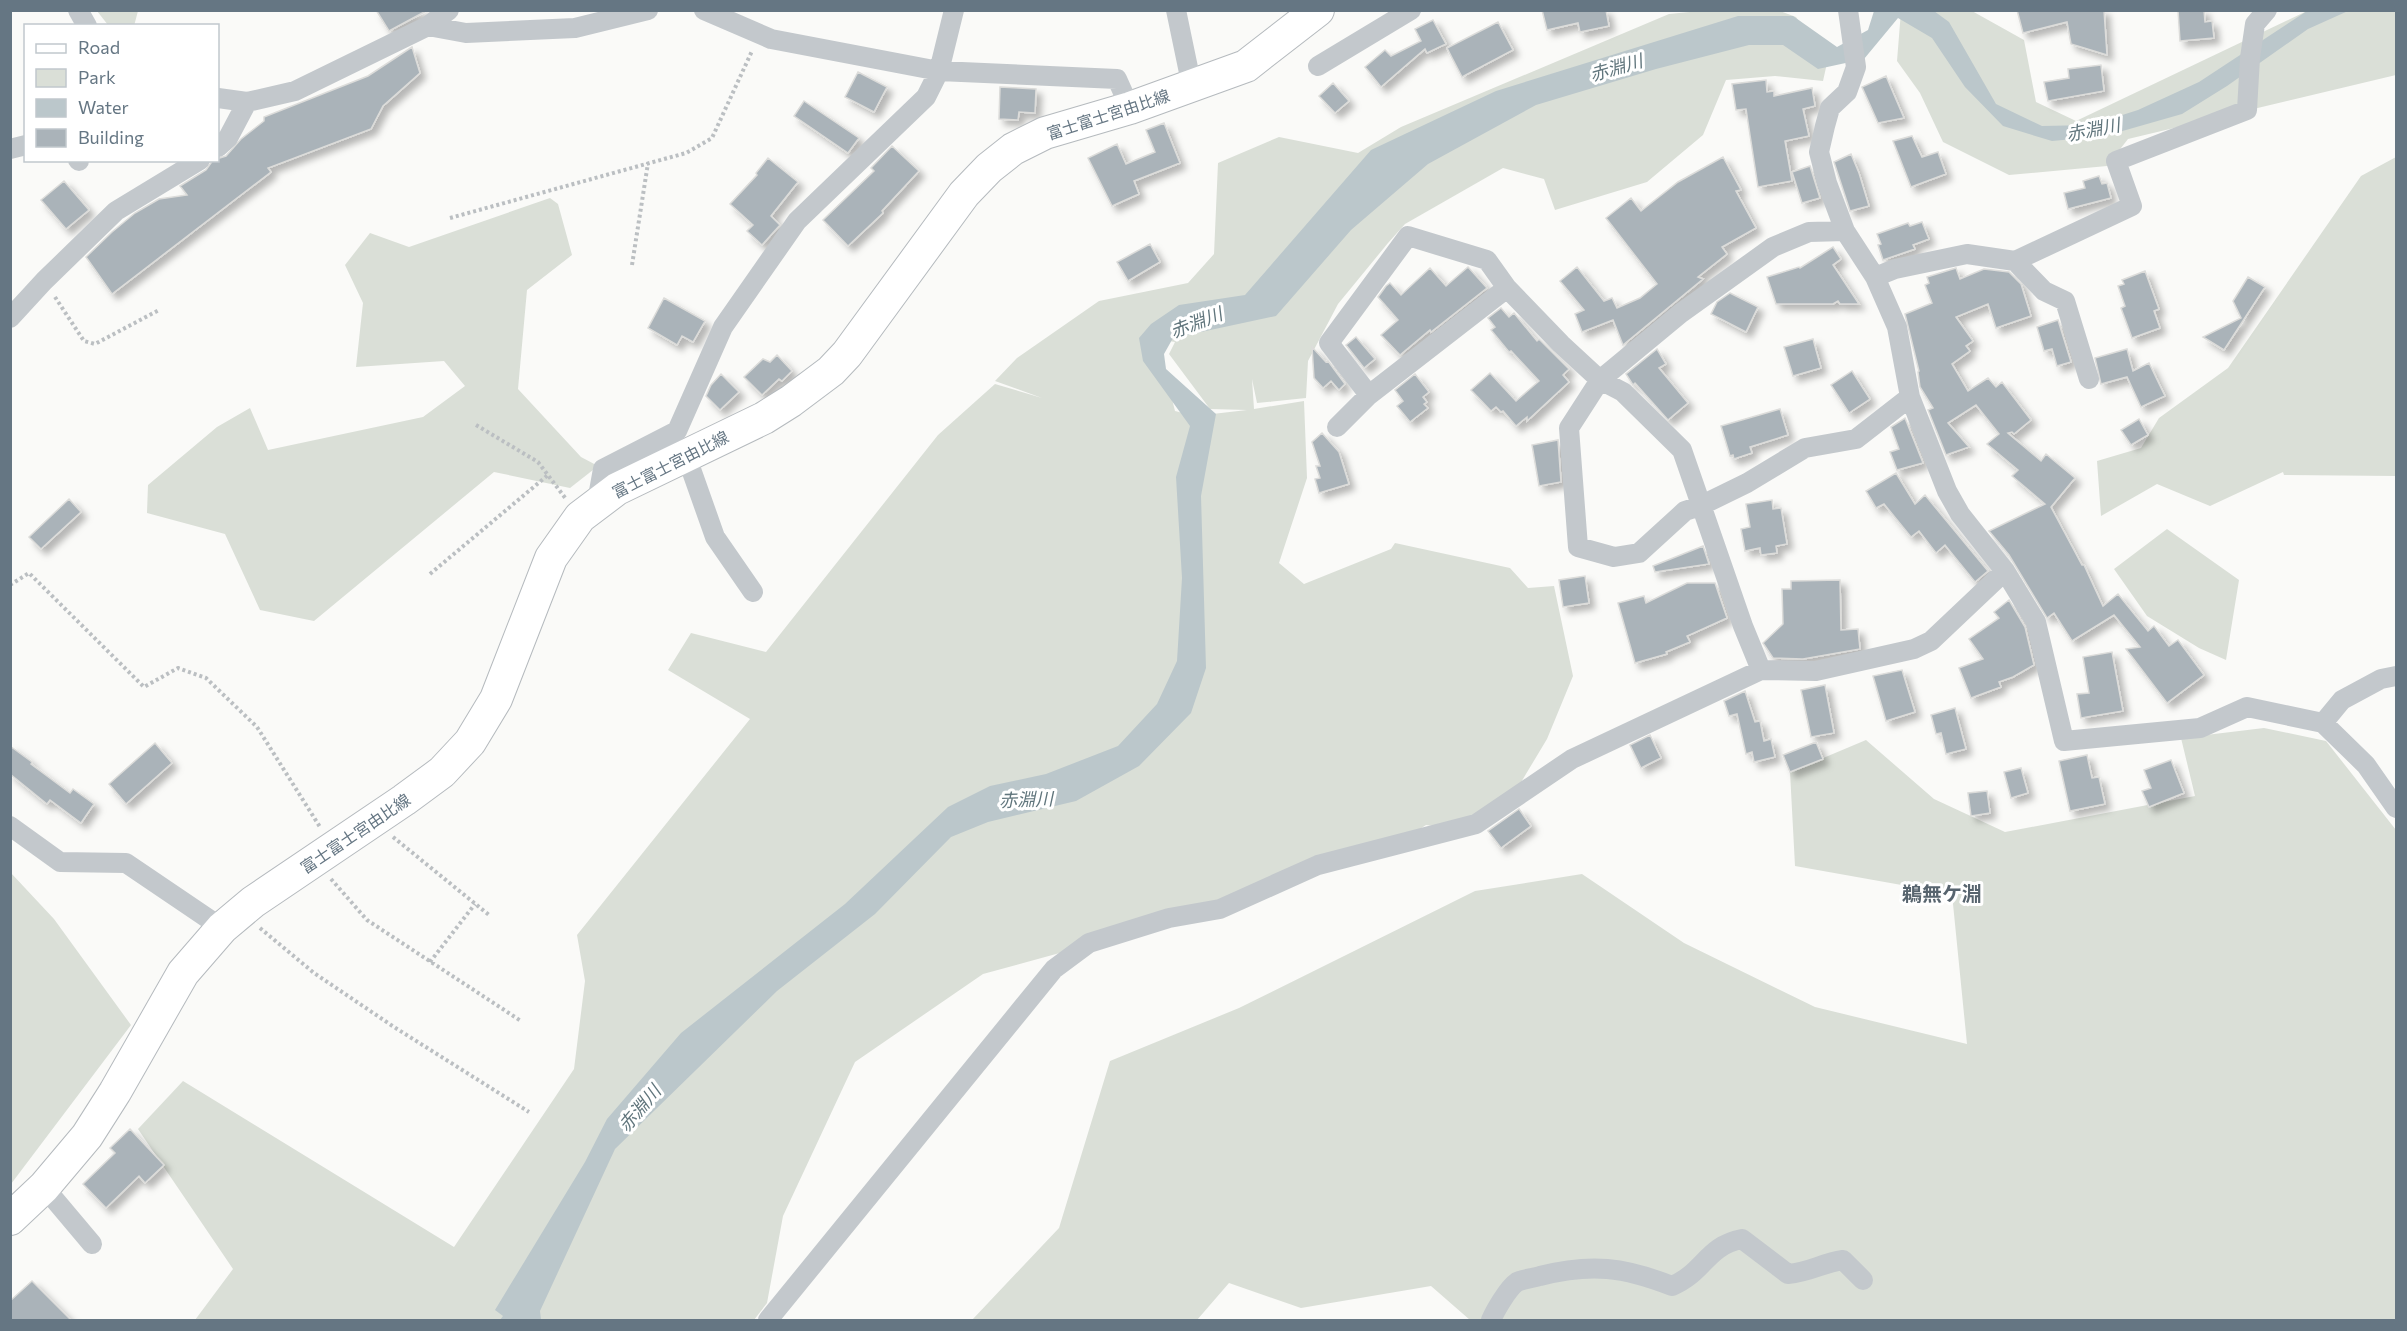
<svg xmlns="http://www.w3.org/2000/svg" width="2407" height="1331" font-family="Commissioner,'Noto Sans JP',sans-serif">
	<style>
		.green { fill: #dadfd7; fill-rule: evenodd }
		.water { fill: #bbc7cb }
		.building { fill: #aab3b9; stroke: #dcdcda; stroke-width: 1.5; filter: url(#shadow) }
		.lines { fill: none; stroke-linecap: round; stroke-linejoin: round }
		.primary-casing { stroke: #b5babe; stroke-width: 34 }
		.path { stroke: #bbbfc2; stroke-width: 4; stroke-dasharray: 3 3; stroke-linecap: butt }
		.minor { stroke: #c3c8cc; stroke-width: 20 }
		.primary { stroke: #fff; stroke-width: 32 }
		.labels { text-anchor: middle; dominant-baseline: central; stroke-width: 6; stroke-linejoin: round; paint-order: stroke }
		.street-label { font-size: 16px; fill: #657683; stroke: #fff }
		.water-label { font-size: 18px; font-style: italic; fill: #60757c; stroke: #fff }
		.quarter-label { font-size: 20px; font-weight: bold; fill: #57646e; stroke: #fff }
	</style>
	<defs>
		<filter id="shadow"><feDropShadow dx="5.5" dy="5.5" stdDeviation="3" flood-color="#0004"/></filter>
	</defs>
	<rect width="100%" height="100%" fill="#fafaf8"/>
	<!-- green -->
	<path class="green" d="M1710 10 1780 11 1796 17 1827 63 1823 81 1775 76 1726 80 1703 135 1647 182 1555 210 1544 179 1503 168 1405 224 1388 243 1338 304 1308 361 1306 398 1257 403 1252 379 1254 409 1304 401 1307 478 1279 563 1304 584 1391 549 1395 543 1510 568 1528 588 1554 586 1573 676 1547 739 1517 789 1461 829 1426 825 1414 833 1220 909 983 974 855 1062 783 1216 767 1303 754 1320H195L233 1269 138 1129 183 1081 454 1247 574 1069 585 981 577 935 750 719 668 670 691 633 766 652 938 435 995 384 1042 398 995 381 1017 358 1099 301 1188 283 1214 254 1218 163 1279 137 1358 153 1401 127 1669 14ZM1157 339 1175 342 1169 354 1210 409 1247 410 1195 416 1175 411Z
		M97 11H138L134 26 108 25Z
		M1901 11H1972L2024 40 2036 102 2076 121 2307 11H2396V75L2128 139 2107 166 2009 175 1943 142 1920 93 1897 61Z
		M2396 157V476L2284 475 2283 472 2210 506 2157 484 2101 516 2097 461 2141 448 2159 418 2228 368 2361 176Z
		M550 198 558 204 572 255 527 290 518 389 581 457 598 466 570 488 494 472 314 621 260 610 225 534 147 513 148 485 217 427 250 408 268 450 423 417 465 386 444 361 356 367 363 303 345 265 370 233 409 247Z
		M2167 529 2239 580 2226 660 2199 648 2147 616 2114 569Z
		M2264 728 2326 741 2396 830V1320H1470L1431 1286 1301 1308 1229 1283 1197 1320H972L1059 1228 1110 1061 1239 1008 1475 891 1582 874 1684 943 1815 1007 1967 1044 1952 894 1795 866 1790 772 1866 740 1934 799 2005 832 2195 796 2181 738Z
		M11 873 54 919 131 1025 11 1184Z"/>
	<!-- water -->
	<path class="water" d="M1874 11H1934L1949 22 1996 104 2042 126 2091 125 2138 110 2199 82 2307 11H2348L2308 29 2227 86 2182 114 2105 136 2052 141 2003 126 1965 87 1932 38 1898 18 1864 59 1818 69 1783 45H1749L1656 69 1536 105 1428 164 1351 230 1276 316 1173 338 1164 354 1166 369 1216 414 1201 496 1206 668 1191 713 1139 766 1076 801 988 822 951 837 875 914 777 991 615 1149 540 1311 541 1320H500L503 1316 495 1310 585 1162 607 1119 681 1033 845 904 948 807 990 786 1046 774 1118 746 1157 704 1177 661 1182 578 1176 477 1190 426 1143 361 1139 338 1151 324 1179 305 1245 295 1371 150 1496 91 1738 16H1793L1837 47 1868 30Z"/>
	<!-- building -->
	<path class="building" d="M376 10H428L389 31Z
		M1542 10H1606L1609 26 1580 32 1578 23 1547 30Z
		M2017 10H2104L2107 55 2071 44 2067 22 2023 33Z
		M2178 10H2204L2205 22 2212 21 2214 38 2180 41Z
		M1433 20 1446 44 1427 53 1425 49 1381 87 1365 67 1385 50 1391 56 1421 41 1415 29Z
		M1498 22 1513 50 1462 77 1447 48Z
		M412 47 420 73 383 106 371 129 268 168 271 172 112 294 86 257 112 232 135 213 159 199 187 195 180 186 206 170 213 160 226 156 241 139 264 121V117L368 76Z
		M2101 65 2104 91 2048 101 2044 82 2069 78 2068 69Z
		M858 72 887 87 874 112 845 97Z
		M1886 76 1904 118 1878 123 1862 87Z
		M1766 80 1767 92 1774 91V96L1812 88 1815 106 1803 109 1809 136 1785 141 1792 181 1758 187 1746 109 1736 110 1732 84Z
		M1333 83 1349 101 1335 113 1319 96Z
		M1000 87 1036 89 1035 113 1019 112 1018 120 999 119Z
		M804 101 859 138 848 153 794 116Z
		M1164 123 1180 163 1134 181 1139 194 1112 206 1088 158 1117 144 1126 164 1155 152 1146 130Z
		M1912 136 1922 157 1938 152 1946 174 1911 187 1893 141Z
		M892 146 919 171 882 211 883 213 848 246 823 220 874 171 871 168Z
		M1851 154 1859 173 1869 206 1850 211 1834 162Z
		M1723 157 1741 190 1736 191 1756 228 1722 247 1727 254 1698 277 1703 279 1623 345 1613 320 1582 332 1575 314 1584 310 1560 281 1577 267 1604 301 1612 298 1617 308 1640 298 1657 284 1606 218 1631 198 1641 211 1678 182Z
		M768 158 798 182 771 216 780 225 762 245 747 231 753 225 730 204 757 175 756 173Z
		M1810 166 1820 198 1802 203 1792 172Z
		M2099 176 2102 184 2107 183 2111 198 2068 209 2064 193 2085 188 2083 181Z
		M64 181 89 210 66 229 41 200Z
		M1922 222 1929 239 1913 245 1915 249 1883 260 1878 245 1881 244 1877 234 1908 223 1910 226Z
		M1150 244 1160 262 1128 281 1117 262Z
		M1833 247 1841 259 1833 265 1859 304H1840L1838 301 1833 304H1776L1767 277 1799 267 1800 268Z
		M1468 267 1487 288 1431 332 1430 330 1400 355 1381 335 1398 320 1378 297 1386 286 1390 283 1401 295 1430 268 1446 286Z
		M1956 268 1960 279 1984 269 2009 272 2021 284 2031 316 1996 328 1988 304 1956 317 1973 341 1966 346 1970 351 1952 364 1968 391 1988 378 1996 387 2002 382 2031 420 2014 434 2012 432 2008 433 2041 461 2046 454 2075 478 2051 507 2082 565H2084L2103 606 2118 594 2148 631 2154 626 2169 646 2178 640 2204 675 2167 703 2126 649 2140 647 2114 615 2072 641 2054 613 2047 618 2009 555 1989 531 2045 504 2012 476 2018 470 1987 444 1999 434 1976 405 1948 423 1969 447 1946 455 1928 410 1933 408 1920 387 1918 372 1919 371 1905 314 1932 303 1925 285 1929 283 1927 277Z
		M2145 271 2159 309 2154 311 2160 328 2132 338 2121 308 2125 306 2118 286 2124 284 2122 280Z
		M2248 277 2265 287 2224 350 2203 337 2241 318 2233 301Z
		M1730 293 1758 307 1746 332 1711 314 1717 302Z
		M664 298 705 321 693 342 682 336 677 345 648 328Z
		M1501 308 1509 317 1514 313 1537 341 1539 339 1569 369 1563 375 1569 382 1527 421V417L1516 426 1503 411 1501 412 1496 407 1491 411 1471 390 1490 373 1516 401 1539 381 1511 351 1509 352 1491 330 1495 327 1488 318Z
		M2058 320 2071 362 2057 366 2052 349 2044 351 2037 327Z
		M1356 337 1375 359 1364 368 1346 345Z
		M1813 339 1821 368 1793 376 1784 347Z
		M1312 347 1326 362 1328 361 1345 384 1339 390 1331 381 1323 388 1314 378Z
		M1657 349 1666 364 1659 368 1688 403 1668 420 1635 383 1633 385 1626 374Z
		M2127 349 2133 371 2149 363 2165 396 2141 407 2127 377 2101 384 2095 358Z
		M777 355 792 371 782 381 779 379 762 395 744 377 763 359 770 362Z
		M1852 371 1870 399 1849 413 1831 385Z
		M721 374 739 392 720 410 706 396 711 385Z
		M1415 374 1429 392 1423 397 1427 402 1424 404 1428 408 1410 422 1397 406 1403 401 1395 390Z
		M1780 409 1788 435 1750 447 1752 453 1734 459 1733 455 1730 456 1721 426Z
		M1905 418 1923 463 1897 470 1890 452 1899 449 1891 427Z
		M2139 419 2148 435 2131 445 2121 430Z
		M1322 433 1339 452 1349 484 1319 493 1315 479 1320 478 1316 466H1320L1312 442Z
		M1558 440 1561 482 1539 486 1532 445Z
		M1896 473 1915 504 1925 495 1988 571 1975 582 1945 545 1936 553 1919 531 1911 537 1884 504 1876 508 1866 491Z
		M69 499 81 512 41 549 29 537Z
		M1772 500 1773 509 1781 508 1787 544 1776 546 1777 553 1761 555 1760 548 1745 551 1741 529 1750 527 1746 504Z
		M1703 546 1709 564 1655 572 1653 566Z
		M1585 576 1589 603 1563 607 1559 580Z
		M1840 580 1841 630 1858 629 1860 649 1803 659 1773 658 1763 643 1783 624 1782 589H1791V581Z
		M1687 583H1715L1727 618 1687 636 1690 642 1666 652 1667 654 1635 663 1618 603 1644 596 1646 603Z
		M2009 600 2025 627 2034 665 2013 677 1999 682 2001 687 1971 698 1959 668 1983 659 1969 639 1999 618 1994 612Z
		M2112 652 2123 711 2081 718 2077 694 2089 693 2083 657Z
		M1902 670 1915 712 1886 721 1873 676Z
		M1825 685 1834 733 1811 737 1801 690Z
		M1745 691 1755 722 1760 721 1764 741 1771 739 1775 757 1754 762 1752 752 1746 754 1737 714 1729 716 1724 701Z
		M1955 708 1966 749 1946 754 1941 733 1936 734 1931 715Z
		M1650 735 1661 758 1641 768 1630 745Z
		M1816 742 1823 759 1790 772 1783 755Z
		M155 743 172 763 126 804 109 784Z
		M10 746 32 762 31 764 70 793 73 789 94 804 81 823 50 800 47 804 10 774Z
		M2087 755 2092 778 2099 777 2105 804 2070 811 2059 761Z
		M2171 760 2184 793 2149 807 2142 791 2151 788 2144 770Z
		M2021 768 2028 793 2011 798 2004 772Z
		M1987 791 1990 813 1971 816 1968 793Z
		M1519 809 1531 826 1501 848 1488 831Z
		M130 1129 164 1165 145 1183 139 1176 106 1208 83 1184 115 1153 110 1148Z
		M32 1281 71 1320H10V1301Z"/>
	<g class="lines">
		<defs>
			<path id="primary" d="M10 1219 44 1187 87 1136 115 1092 183 973 222 928 253 902 404 800 442 772 470 742 496 699 551 558 580 517 617 489 764 418 791 401 831 371 847 354 964 194 989 168 1013 149 1045 133 1130 108 1246 66 1318 10"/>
		</defs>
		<!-- primary casing -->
		<use href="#primary" class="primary-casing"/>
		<!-- path -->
		<path class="path" d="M450 218 686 153 712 138 752 51
			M632 265 648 163
			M55 297 84 341 95 344 159 310
			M476 425 538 462 566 499
			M430 574 548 475
			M10 585 29 573 144 687 178 668 206 678 257 727 320 827
			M393 837 489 915
			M331 879 367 920 521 1021
			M260 928 314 973 394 1027 529 1112
			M430 962 475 904"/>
		<!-- minor -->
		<path class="minor" d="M78 10 87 26
			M704 10 771 39 939 71 1117 79 1130 108
			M1176 10 1192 87
			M1848 10 1856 67 1847 92 1830 108 1825 126 1819 152 1827 183 1845 231 1875 277 1897 327 1910 397 1947 491 1960 514 2005 571 2036 622 2064 741 2200 728 2247 707 2323 723 2342 700 2381 679 2396 676
			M428 26 449 10
			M1318 66 1411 10
			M218 98 247 102 295 91 428 26 466 33 575 28 648 10
			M218 147 228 138 247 102
			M10 149 26 145
			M78 160 79 161
			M1845 231 1809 232 1773 247 1681 313 1600 380 1569 428 1578 547 1614 557 1639 553 1685 511 1700 506 1747 483 1805 448 1856 439 1910 397
			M2015 261 2132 206 2116 161 2247 110 2250 58 2255 24 2267 10
			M1875 277 1895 269 1967 254 2015 261 2044 291 2065 301 2089 379
			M10 318 44 281 116 211 200 160
			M1369 395 1329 343 1408 236 1487 260 1507 288 1561 344 1600 380 1623 392 1682 450 1743 626 1761 670
			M1337 427 1369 395 1507 288
			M686 455 715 537 753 592
			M597 502 603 469 677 431 723 327 797 221 926 97 939 71 954 10
			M2323 723 2366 765 2396 808
			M10 826 60 862 126 863 222 928
			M44 1187 92 1244
			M768 1320 1054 969 1089 943 1169 918 1220 909 1318 865 1476 824 1572 759 1761 670 1816 671 1914 649 1931 641 2005 571
			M1491 1320C1495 1311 1508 1288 1517 1282 1523 1279 1533 1278 1540 1276 1591 1263 1624 1267 1672 1286 1705 1272 1706 1246 1742 1239L1788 1274C1811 1272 1822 1263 1843 1260L1863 1280"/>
		<!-- primary -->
		<use href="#primary" class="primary"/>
	</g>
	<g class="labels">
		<!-- street labels -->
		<g class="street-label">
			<text transform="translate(1108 114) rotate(-18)">富士富士宮由比線</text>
			<text transform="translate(670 464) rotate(-27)">富士富士宮由比線</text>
			<text transform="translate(355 833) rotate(-34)">富士富士宮由比線</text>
		</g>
		<!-- water labels -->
		<g class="water-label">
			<text transform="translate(1616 67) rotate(-16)">赤淵川</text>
			<text transform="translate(2093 129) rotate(-11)">赤淵川</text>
			<text transform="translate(1196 322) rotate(-21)">赤淵川</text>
			<text transform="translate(1026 799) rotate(-2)">赤淵川</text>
			<text transform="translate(639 1108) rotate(-50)">赤淵川</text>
		</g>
		<!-- quarter labels -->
		<g class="quarter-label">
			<text x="1942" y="893">鵜無ケ淵</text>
		</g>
	</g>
	<!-- border -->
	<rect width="2407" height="1331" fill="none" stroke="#657683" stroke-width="24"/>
	<!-- legend -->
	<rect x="24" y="24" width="195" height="138" fill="#ffffff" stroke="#c1c8cd" stroke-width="1.5"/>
	<rect x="36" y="44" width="30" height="9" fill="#ffffff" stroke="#c1c8cd" stroke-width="1.5"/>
	<text x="78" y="54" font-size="18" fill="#657683">Road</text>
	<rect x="36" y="69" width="30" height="18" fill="#dadfd7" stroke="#c1c8cd" stroke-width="1.5"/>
	<text x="78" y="84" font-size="18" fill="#657683">Park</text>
	<rect x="36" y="99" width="30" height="18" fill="#bbc7cb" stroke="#c1c8cd" stroke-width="1.5"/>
	<text x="78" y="114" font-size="18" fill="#657683">Water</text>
	<rect x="36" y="129" width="30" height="18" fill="#aab3b9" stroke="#c1c8cd" stroke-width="1.5"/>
	<text x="78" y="144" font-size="18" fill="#657683">Building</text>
</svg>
